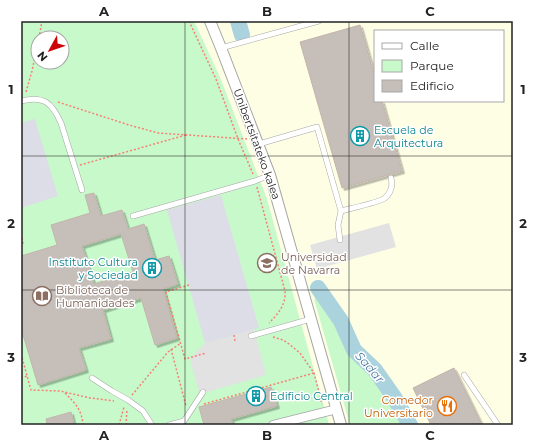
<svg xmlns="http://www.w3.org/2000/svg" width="534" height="446" font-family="Montserrat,sans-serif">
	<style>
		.education { fill: #fefee5; fill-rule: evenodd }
		.park { fill: #c8f9cb; fill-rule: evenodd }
		.parking { fill: #e2e2e2 }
		.plaza { fill: #dddde7 }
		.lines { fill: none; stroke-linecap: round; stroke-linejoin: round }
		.river { stroke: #abd3de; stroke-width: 16 }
		.building { fill: #c6beb8; stroke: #c3b5ab; fill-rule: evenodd; filter: url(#shadow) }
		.service-casing { stroke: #a6a6a6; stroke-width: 6 }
		.pedestrian-casing { stroke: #a6a6a6; stroke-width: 10 }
		.minor-casing { stroke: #a6a6a6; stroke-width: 12 }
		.path { stroke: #f78074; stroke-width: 1.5; stroke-dasharray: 2 2; stroke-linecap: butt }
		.service { stroke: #fff; stroke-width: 5 }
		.pedestrian { stroke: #fff; stroke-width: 8 }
		.minor { stroke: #fff; stroke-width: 10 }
		.grid { fill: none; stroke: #222; stroke-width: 1; stroke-opacity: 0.55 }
		.labels { text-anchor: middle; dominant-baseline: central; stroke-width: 3; stroke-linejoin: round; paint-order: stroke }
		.culture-label { font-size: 11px; fill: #0d838f; stroke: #fff; text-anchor: start }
		.street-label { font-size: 11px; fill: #222; stroke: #fff }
		.education-label { font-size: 11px; fill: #785e54; stroke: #fff; text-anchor: start }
		.food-label { font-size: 11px; fill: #c56008; stroke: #fff; text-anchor: end }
		.water-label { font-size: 12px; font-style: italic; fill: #4976a0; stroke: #fff }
		.neatline { fill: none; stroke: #222; stroke-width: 1.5 }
		.grid-label { font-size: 13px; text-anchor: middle; font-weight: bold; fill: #222 }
	</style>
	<defs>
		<filter id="shadow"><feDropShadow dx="2.5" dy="2.5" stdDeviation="0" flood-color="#0004"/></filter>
	</defs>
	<rect width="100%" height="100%" fill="#f1eee9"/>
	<!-- education -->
	<path class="education" d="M21 21H513V425H21ZM375 31H503V101H375ZM38 38H62V62H38Z"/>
	<!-- park -->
	<path class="park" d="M21 21H194L220 77 267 199 329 425H21ZM38 38H62V62H38Z
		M321 297 330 312 344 346 352 357 359 362 370 373 387 394 403 425H350L314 299Z"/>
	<!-- parking -->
	<path class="parking" d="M389 223 396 247 317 269 310 245Z
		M254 329 266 375 207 392H199L190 359 205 343Z"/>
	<!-- plaza -->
	<path class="plaza" d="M35 119 58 196 21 208V123Z
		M221 195 259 328 205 343 167 210Z"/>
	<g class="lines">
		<!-- river -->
		<path class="river" d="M238 21 242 35
			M318 288 341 321 354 350 375 370 394 397 410 425"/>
	</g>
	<!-- building -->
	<path class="building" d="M360 25 375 77V101H382L402 171 342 188 300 42Z
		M94 193 101 216 122 210 128 229 144 224 155 260 169 256 178 284 163 289 177 338 155 345 141 298 103 310 111 339 79 348 86 370 38 385 21 328V256L57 245 51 225 90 213 85 195ZM121 234 133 272 94 284 82 246Z
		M454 368 482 425H431L413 388Z
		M271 387 277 406 231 419 233 425H204L199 407Z
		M71 412 74 425H47L46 419Z"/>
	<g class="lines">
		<defs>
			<path id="service" d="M221 48 319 21
				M21 101C44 95 52 103 61 123L82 190
				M259 144 317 127 341 211 338 225 340 240
				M341 211C348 209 381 202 385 198 391 193 393 185 391 178
				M133 216 255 181 270 175
				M251 336 311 319
				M464 375 498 425
				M92 378 112 391 128 400 143 411 152 425
				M169 425 184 421 203 392"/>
			<path id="pedestrian" d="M273 425 337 409"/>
			<path id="minor" d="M210 21 221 48 270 175 341 425"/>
		</defs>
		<!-- service casing -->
		<use href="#service" class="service-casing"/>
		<!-- pedestrian casing -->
		<use href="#pedestrian" class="pedestrian-casing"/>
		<!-- minor casing -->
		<use href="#minor" class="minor-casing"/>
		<!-- path -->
		<path class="path" d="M189 21 216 79 238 139 253 174
			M39 38 42 21
			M26 92 32 71 38 42
			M58 102 129 125 158 133 247 139
			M80 165 186 135
			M257 187 285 291C286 305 278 314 269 323
			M21 234 23 243 21 244
			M189 285 166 292 185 359 206 353
			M234 335 235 341
			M273 337 283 340 289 344 300 353 314 373 322 404
			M171 349 186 406
			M21 354 31 390 60 391 90 398 114 401
			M21 378 27 376
			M65 393C75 403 82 410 83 425
			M132 395 168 352 181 343
			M204 404 314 373
			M119 425 124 407
			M126 425 127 409"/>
		<!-- service -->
		<use href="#service" class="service"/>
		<!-- pedestrian -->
		<use href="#pedestrian" class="pedestrian"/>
		<!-- minor -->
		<use href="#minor" class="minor"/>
	</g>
	<!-- grid -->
	<path class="grid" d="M185 21V425M349 21V425M21 156H513M21 290H513"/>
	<!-- icons -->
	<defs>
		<symbol id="building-ring" viewBox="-11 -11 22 22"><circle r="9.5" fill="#fff" stroke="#0f9aa8" stroke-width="1.5"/><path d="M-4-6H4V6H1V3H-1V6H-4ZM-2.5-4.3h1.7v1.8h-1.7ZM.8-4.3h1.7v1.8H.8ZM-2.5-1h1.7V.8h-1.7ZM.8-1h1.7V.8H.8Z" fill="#0f9aa8"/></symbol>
		<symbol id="university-ring" viewBox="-11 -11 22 22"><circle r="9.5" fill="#fff" stroke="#8d6e63" stroke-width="1.5"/><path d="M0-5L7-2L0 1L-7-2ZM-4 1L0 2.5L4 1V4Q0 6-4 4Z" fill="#8d6e63"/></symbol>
		<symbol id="library-ring" viewBox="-11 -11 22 22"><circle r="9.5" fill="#fff" stroke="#8d6e63" stroke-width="1.5"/><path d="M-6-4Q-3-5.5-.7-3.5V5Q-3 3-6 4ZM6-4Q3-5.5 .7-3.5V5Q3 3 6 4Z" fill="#8d6e63"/></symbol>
		<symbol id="restaurant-ring" viewBox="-11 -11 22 22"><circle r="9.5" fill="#fff" stroke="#e8710a" stroke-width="1.5"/><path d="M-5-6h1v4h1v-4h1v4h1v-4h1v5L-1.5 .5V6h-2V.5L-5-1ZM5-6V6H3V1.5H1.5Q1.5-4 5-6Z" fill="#e8710a"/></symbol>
	</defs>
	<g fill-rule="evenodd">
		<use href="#building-ring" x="349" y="125" width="22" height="22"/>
		<use href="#university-ring" x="256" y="252" width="22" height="22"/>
		<use href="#building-ring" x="141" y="257" width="22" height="22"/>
		<use href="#library-ring" x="31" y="285" width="22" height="22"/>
		<use href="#building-ring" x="245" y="385" width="22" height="22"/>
		<use href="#restaurant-ring" x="436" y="395" width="22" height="22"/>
	</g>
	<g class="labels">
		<!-- culture labels -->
		<g class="culture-label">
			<text x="374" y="130">Escuela de<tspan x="374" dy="13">Arquitectura</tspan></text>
			<text x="138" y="262" text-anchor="end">Instituto Cultura<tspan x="138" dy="13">y Sociedad</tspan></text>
			<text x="270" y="396">Edificio Central</text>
		</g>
		<!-- street labels -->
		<g class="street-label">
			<text transform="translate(257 144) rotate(70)">Unibertsitateko kalea</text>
		</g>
		<!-- education labels -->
		<g class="education-label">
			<text x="281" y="257">Universidad<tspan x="281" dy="13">de Navarra</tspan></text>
			<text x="56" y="290">Biblioteca de<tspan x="56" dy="13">Humanidades</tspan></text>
		</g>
		<!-- food labels -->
		<g class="food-label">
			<text x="433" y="400">Comedor<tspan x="433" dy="13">Universitario</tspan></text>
		</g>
		<!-- water labels -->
		<g class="water-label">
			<text transform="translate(370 367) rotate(49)">Sadar</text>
		</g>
	</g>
	<!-- border -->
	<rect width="534" height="446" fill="none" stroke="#ffffff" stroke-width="44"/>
	<!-- legend -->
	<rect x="374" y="30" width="130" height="72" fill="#ffffff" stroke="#a7a7a7"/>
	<rect x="382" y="43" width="20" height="6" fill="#ffffff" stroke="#a7a7a7"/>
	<text x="410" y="50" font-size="12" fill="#222222">Calle</text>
	<rect x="382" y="60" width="20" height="12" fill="#c8f9cb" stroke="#a7a7a7"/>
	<text x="410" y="70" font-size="12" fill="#222222">Parque</text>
	<rect x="382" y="80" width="20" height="12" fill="#c6beb8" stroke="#a7a7a7"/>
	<text x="410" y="90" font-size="12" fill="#222222">Edificio</text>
	<!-- north arrow -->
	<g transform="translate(50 50) rotate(230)"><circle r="19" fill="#ffffff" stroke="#a7a7a7"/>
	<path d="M0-3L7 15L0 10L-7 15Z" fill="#ce0508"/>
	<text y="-6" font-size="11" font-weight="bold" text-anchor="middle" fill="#222222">N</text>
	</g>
	<rect x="22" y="22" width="490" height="402" class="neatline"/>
	<g class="grid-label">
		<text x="104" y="16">A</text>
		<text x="267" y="16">B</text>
		<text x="430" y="16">C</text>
		<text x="11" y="94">1</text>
		<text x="523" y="94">1</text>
		<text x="11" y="228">2</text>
		<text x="523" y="228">2</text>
		<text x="11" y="362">3</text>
		<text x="523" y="362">3</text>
		<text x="104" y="440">A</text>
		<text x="267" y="440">B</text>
		<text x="430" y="440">C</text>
	</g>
</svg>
